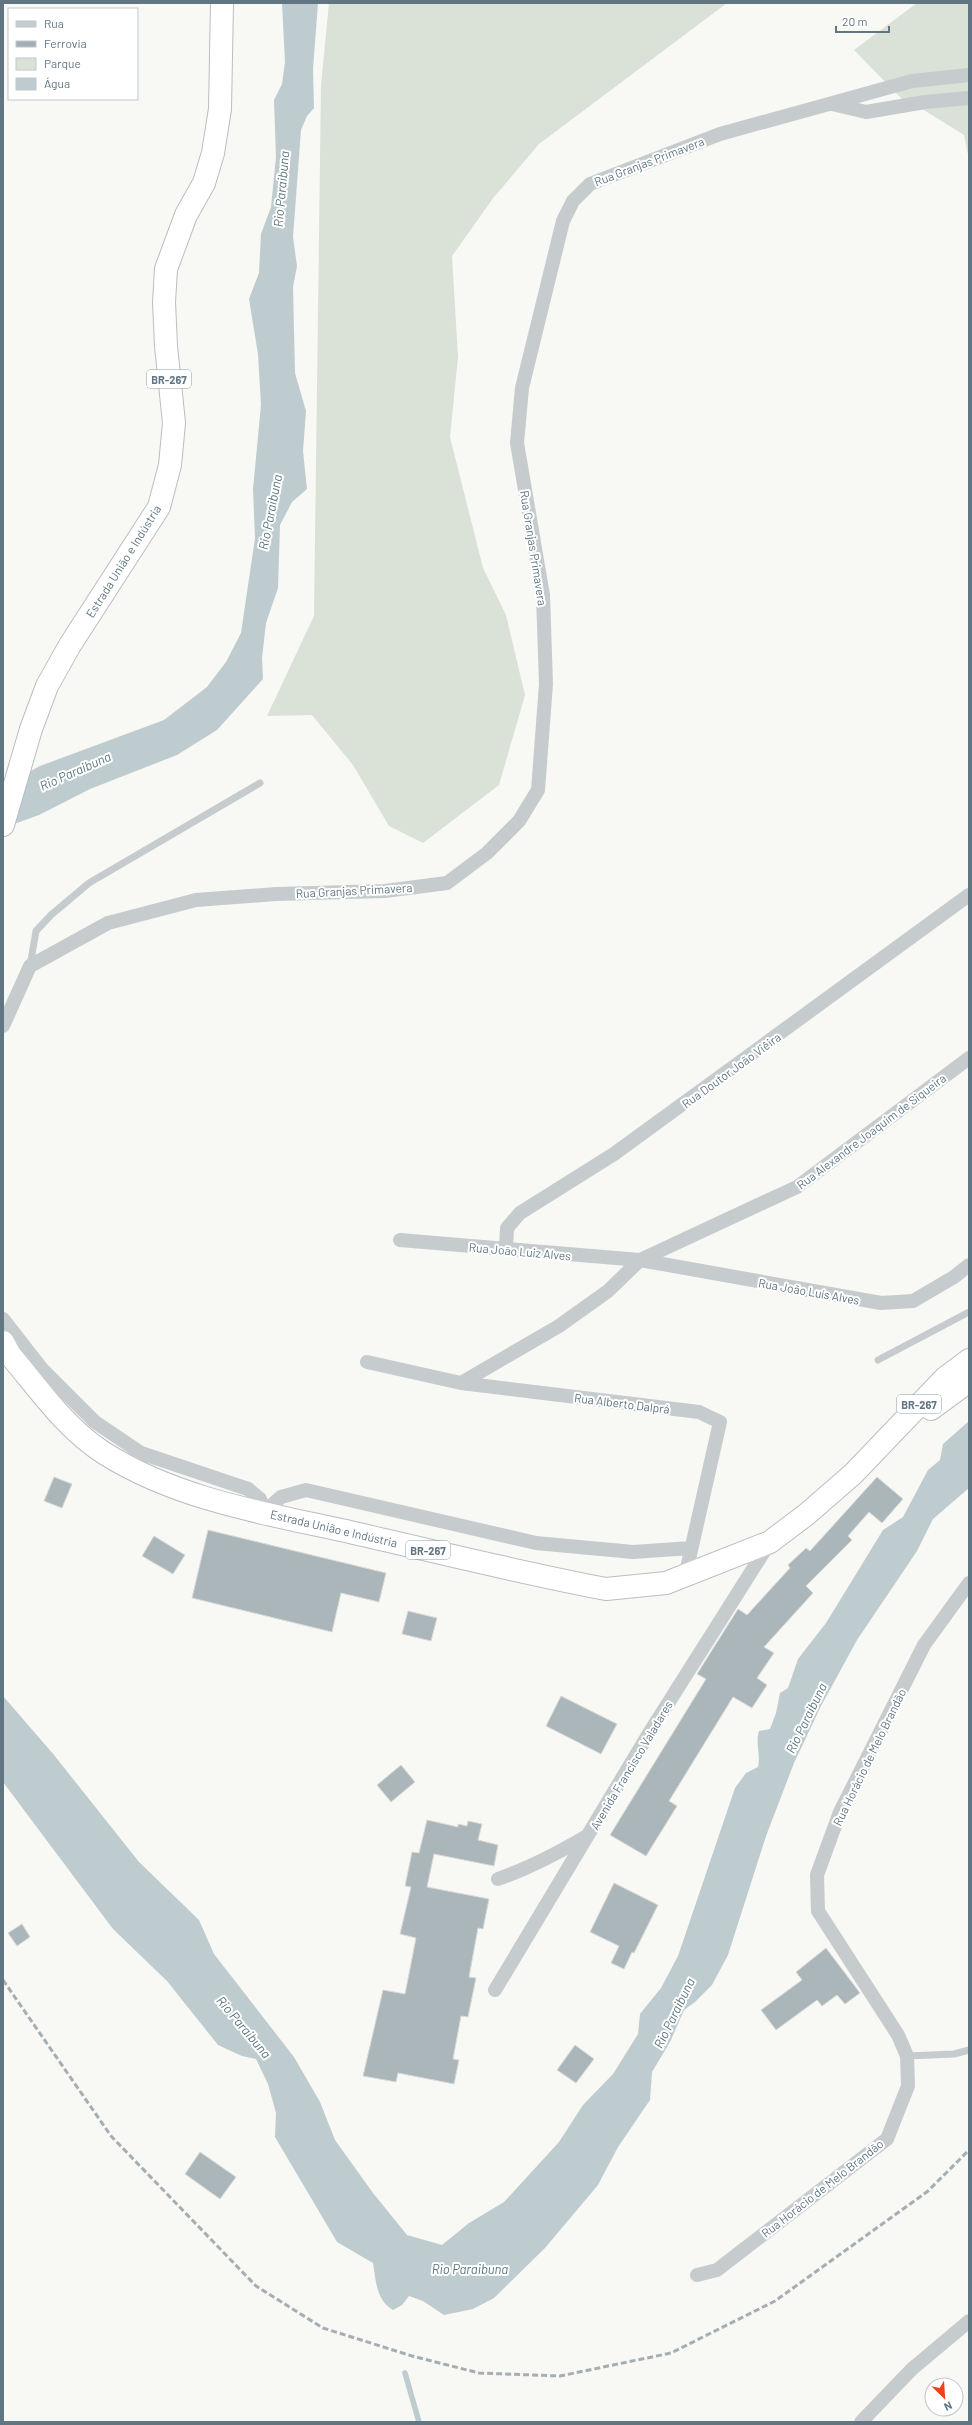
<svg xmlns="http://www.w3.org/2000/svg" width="972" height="2425" font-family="Barlow,sans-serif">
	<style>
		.green { fill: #dae1d6 }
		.water { fill: #becbcf }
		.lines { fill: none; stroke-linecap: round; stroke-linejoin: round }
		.stream { stroke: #becbcf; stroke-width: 5.5 }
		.building { fill: #abb6bb; stroke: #dadad7 }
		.trunk-casing { stroke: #babec1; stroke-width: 24 }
		.service { stroke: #c6cbce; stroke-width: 7 }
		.minor { stroke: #c6cbce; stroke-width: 14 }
		.trunk { stroke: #fff; stroke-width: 22 }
		.rail { stroke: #a5aeb3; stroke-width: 3; stroke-dasharray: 6 3; stroke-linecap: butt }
		.labels { text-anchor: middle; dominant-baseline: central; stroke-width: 4; stroke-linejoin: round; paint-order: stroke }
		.shield { fill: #fff; stroke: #909fa8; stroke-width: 1 }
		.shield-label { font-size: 11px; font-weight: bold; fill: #607683 }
		.street-label { font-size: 12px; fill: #607683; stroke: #fff }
		.water-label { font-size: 13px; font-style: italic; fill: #5b767e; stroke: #fff }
	</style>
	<rect width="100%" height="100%" fill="#f8f8f5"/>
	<!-- green -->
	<path class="green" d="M329 3H727L539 144 494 197 452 256 458 357 450 437 483 568 506 615 525 695 499 785 423 843 389 826 353 765 312 715 267 716 314 616 321 85Z
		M917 3H969V159L964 135 919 107 904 101 854 50Z"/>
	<!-- water -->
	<path class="water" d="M282 3H318L313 69 314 108 307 116 301 130 293 237 297 266 293 287 295 373 306 411 303 451 307 489 292 502 280 525 278 588 266 623 262 658 263 679 217 730 177 755 90 789 39 815 3 828V786L40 766 164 720 207 687 226 662 241 633 255 538 253 489 261 405 258 354 249 299 259 273 261 234 271 207 276 157 274 100 282 84 285 62Z
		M969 1421V1488L933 1519 917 1551 857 1640 821 1706 794 1763 766 1836 728 1955 712 1985 695 2002 684 2010 670 2042 652 2072 650 2100 618 2147 598 2185 545 2248 494 2298 473 2309 444 2315 423 2301 409 2296 402 2305 393 2310C376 2300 376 2281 373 2263L337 2242 275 2137 276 2113 268 2084 256 2059 242 2056 218 2045 167 1981 113 1929 3 1782V1696L54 1755 139 1862 199 1920 214 1954 294 2057 320 2102 335 2140 373 2193 407 2235 442 2245 469 2223 504 2202 559 2142 583 2105 613 2074 638 2034 640 2014 661 1988 678 1956 735 1788 746 1773 758 1767C761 1754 755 1744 759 1731L770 1729 776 1713 780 1693 788 1688 798 1659 826 1623 883 1530 903 1517 928 1470 940 1460 943 1444Z"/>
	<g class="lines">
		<!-- stream -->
		<path class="stream" d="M405 2373 419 2422"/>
	</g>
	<!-- building -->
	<path class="building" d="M54 1477 72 1484 62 1508 44 1501Z
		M877 1477 903 1499 882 1523 869 1512 848 1536 852 1540 806 1586 813 1593 764 1647 774 1653 757 1678 767 1685 752 1708 733 1697 669 1801 677 1806 646 1856 610 1835 706 1679 697 1674 738 1609 747 1615 790 1568 788 1565 806 1548 810 1551Z
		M208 1530 386 1573 379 1602 341 1593 332 1632 192 1598Z
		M154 1536 185 1555 173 1574 142 1556Z
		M408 1611 437 1618 431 1641 402 1634Z
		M561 1696 617 1724 601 1754 546 1726Z
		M401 1765 415 1782 391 1802 377 1785Z
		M427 1820 458 1827V1824L467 1826 468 1821 482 1824 478 1840 498 1845 494 1866 434 1854 427 1887 489 1899 483 1929 478 1928 469 1977 476 1978 468 2017 461 2016 453 2059 459 2060 454 2084 398 2073 396 2082 363 2076 383 1990 405 1994 416 1938 400 1934 411 1887 405 1886 412 1852 419 1853Z
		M614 1883 658 1905 634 1953 632 1952 624 1969 611 1963 619 1946 590 1932Z
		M22 1924 30 1937 17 1946 8 1933Z
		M826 1948 860 1993 845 2004 837 1995 822 2006 817 2000 776 2030 761 2010 802 1980 796 1972Z
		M575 2045 594 2059 576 2083 557 2070Z
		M200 2152 236 2177 220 2199 185 2174Z"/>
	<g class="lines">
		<defs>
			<path id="trunk" d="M3 825 31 729 47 686 70 645 159 507 170 465 174 423 166 346 164 302 166 269 186 215 204 183 213 153 220 109 222 3
				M3 1342 10 1355C39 1389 66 1429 104 1453 178 1500 269 1514 354 1533 438 1552 521 1573 606 1589L666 1583 770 1542 807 1514 853 1474 945 1378 969 1360
				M931 1409 969 1381"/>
		</defs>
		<!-- trunk casing -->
		<use href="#trunk" class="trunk-casing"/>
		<!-- service -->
		<path class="service" d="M30 966 36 931 51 915 89 883 260 783
			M878 1360 969 1312
			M907 2056 954 2054 969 2050"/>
		<!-- minor -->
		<path class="minor" d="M832 104 866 112 925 102 969 98
			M3 1026 30 966 108 923 196 900 276 894 385 891 447 883 487 853 519 821 538 790 546 684 543 595 517 443 522 388 563 221 573 201 590 184 720 134 912 81 969 75
			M400 1240 640 1260 881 1303 913 1301 954 1277 969 1265
			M506 1249 507 1228 520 1213 614 1154 969 895
			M3 1319 42 1369 95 1422 141 1453 248 1489 260 1499 264 1512 281 1497 306 1490 536 1543 633 1552 691 1548
			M367 1362 461 1383 699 1412 720 1422 685 1577
			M461 1383 559 1326 608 1291 640 1260 797 1187 969 1058
			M498 1879C530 1868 558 1853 587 1836
			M495 1990 648 1735 770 1542
			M697 2275 717 2270 887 2139 908 2086 907 2056 898 2035 818 1911 817 1875 840 1812 924 1645 969 1583
			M861 2422 912 2369 969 2321"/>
		<!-- trunk -->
		<use href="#trunk" class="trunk"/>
		<!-- rail -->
		<path class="rail" d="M3 1980 111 2136 256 2286 323 2328 412 2356 479 2373 560 2376 671 2353 775 2301 928 2191 969 2150"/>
	</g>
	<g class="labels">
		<!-- shield labels -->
		<g class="shield">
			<rect x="147" y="370" width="44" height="18" rx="3"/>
			<rect x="897" y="1395" width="44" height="18" rx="3"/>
			<rect x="406" y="1541" width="44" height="18" rx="3"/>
		</g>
		<g class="shield-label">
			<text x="169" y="379">BR-267</text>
			<text x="919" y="1404">BR-267</text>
			<text x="428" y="1550">BR-267</text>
		</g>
		<!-- street labels -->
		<g class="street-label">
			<text transform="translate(649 161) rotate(-21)">Rua Granjas Primavera</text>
			<text transform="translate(534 548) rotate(81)">Rua Granjas Primavera</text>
			<text transform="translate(123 561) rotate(-58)">Estrada União e Indústria</text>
			<text transform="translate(354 890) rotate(-3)">Rua Granjas Primavera</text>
			<text transform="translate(731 1070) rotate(-36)">Rua Doutor João Viêira</text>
			<text transform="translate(871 1131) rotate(-37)">Rua Alexandre Joaquim de Siqueira</text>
			<text transform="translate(520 1251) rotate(5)">Rua Joāo Luiz Alves</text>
			<text transform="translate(809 1291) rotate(10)">Rua João Luís Alves</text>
			<text transform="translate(622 1403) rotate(7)">Rua Alberto Dalprá</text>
			<text transform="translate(334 1528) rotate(13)">Estrada União e Indústria</text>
			<text transform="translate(869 1757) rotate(-64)">Rua Horácio de Melo Brandão</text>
			<text transform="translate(631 1765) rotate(-59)">Avenida Francisco Valadares</text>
			<text transform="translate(822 2188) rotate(-38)">Rua Horácio de Melo Brandão</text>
		</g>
		<!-- water labels -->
		<g class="water-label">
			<text transform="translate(281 189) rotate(-85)">Rio Paraibuna</text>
			<text transform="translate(270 512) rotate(-79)">Rio Paraibuna</text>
			<text transform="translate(75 771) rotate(-24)">Rio Paraibuna</text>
			<text transform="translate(806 1718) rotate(-64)">Rio Paraibuna</text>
			<text transform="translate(674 2013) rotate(-64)">Rio Paraibuna</text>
			<text transform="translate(244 2027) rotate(50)">Rio Paraibuna</text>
			<text x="470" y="2269">Rio Paraibuna</text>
		</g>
	</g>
	<!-- border -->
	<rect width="972" height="2425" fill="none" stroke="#607683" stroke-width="8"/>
	<!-- legend -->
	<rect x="8" y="8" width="130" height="92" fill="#ffffff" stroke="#bfc8cd"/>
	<rect x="16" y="21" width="20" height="6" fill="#c6cbce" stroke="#bfc8cd"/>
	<text x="44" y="28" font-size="12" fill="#607683">Rua</text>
	<rect x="16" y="41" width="20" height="6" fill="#a5aeb3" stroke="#bfc8cd"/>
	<text x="44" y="48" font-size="12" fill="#607683">Ferrovia</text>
	<rect x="16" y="58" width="20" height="12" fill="#dae1d6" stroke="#bfc8cd"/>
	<text x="44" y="68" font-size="12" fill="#607683">Parque</text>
	<rect x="16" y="78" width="20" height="12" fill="#becbcf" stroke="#bfc8cd"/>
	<text x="44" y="88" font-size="12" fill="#607683">Água</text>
	<!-- north arrow -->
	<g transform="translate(944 2397) rotate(155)"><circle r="19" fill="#ffffff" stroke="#bfc8cd"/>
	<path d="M0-3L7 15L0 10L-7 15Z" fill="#f44019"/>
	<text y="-6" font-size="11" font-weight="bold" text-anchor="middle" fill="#607683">N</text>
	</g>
	<!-- scale -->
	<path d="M836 26v6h53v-6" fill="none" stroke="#607683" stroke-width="2"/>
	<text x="842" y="26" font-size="12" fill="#607683" stroke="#ffffff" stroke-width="3" paint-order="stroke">20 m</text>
</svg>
